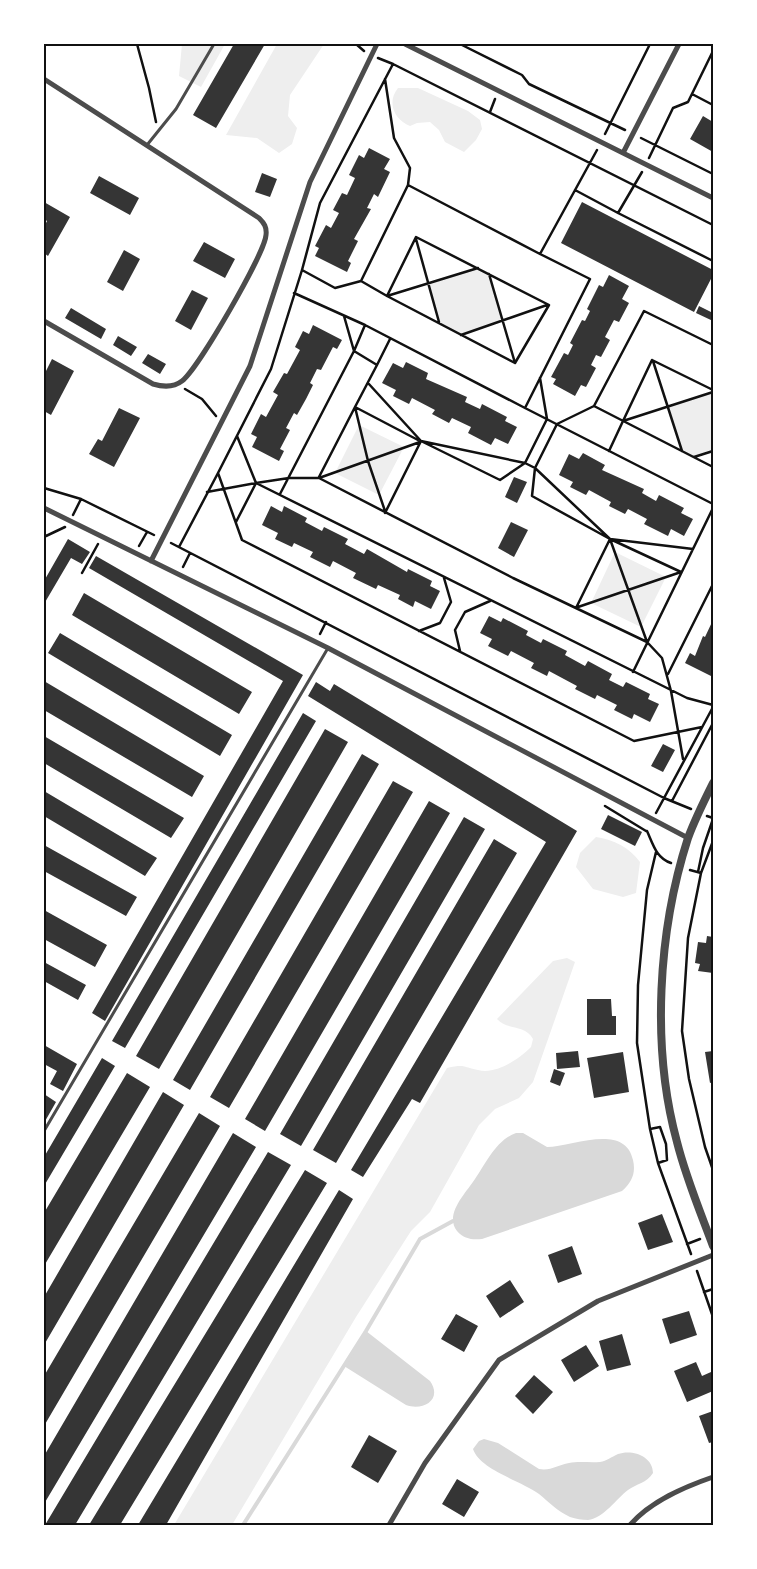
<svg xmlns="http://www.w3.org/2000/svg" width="757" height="1569" font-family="'Work Sans',sans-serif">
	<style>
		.green { fill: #eee }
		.water { fill: #d9d9d9 }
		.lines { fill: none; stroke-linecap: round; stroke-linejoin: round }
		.stream { stroke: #d9d9d9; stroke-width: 4 }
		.building { fill: #353535 }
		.path { stroke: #111; stroke-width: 2.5 }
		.service { stroke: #4c4c4c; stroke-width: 3 }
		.minor { stroke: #4c4c4c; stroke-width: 5 }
		.tertiary { stroke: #4c4c4c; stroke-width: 8 }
		.neatline { fill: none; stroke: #111; stroke-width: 2 }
	</style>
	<rect width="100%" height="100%" fill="#fff"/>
	<!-- green -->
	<path class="green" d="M182 44H225L201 87 179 76Z
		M277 44H324L290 95 288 116 297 128 292 144 279 153 257 138 226 135Z
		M398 88H418L468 111 480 120 482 129 476 140 464 152 445 142 439 130 430 122 417 123 410 126C395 120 386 103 398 88Z
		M478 268 489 274 502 321 461 335 440 324 427 285Z
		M713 392V451L694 457 682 451 669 407Z
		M359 425 404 447 379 495 335 473Z
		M615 552 666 577 641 627 591 603Z
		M596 837C614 840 629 847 640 862L636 893 623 897 593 889 576 867 580 853Z
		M567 958 575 962 533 1082 519 1098 495 1109 479 1125 430 1212 411 1231 356 1317 232 1525H174L447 1068C465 1064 462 1067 478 1070 496 1075 519 1059 531 1047L533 1039C525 1024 508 1031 497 1019L553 961Z"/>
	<!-- water -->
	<path class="water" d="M516 1133H523L547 1147C571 1147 625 1122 633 1160 636 1173 632 1182 622 1191L482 1239C472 1240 464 1239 457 1231 444 1214 466 1193 475 1179 486 1163 496 1140 516 1133Z
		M366 1331 430 1381C443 1400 423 1411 406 1405L344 1366Z
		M484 1439 498 1443 539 1469C551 1471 558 1465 569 1463 579 1461 590 1463 600 1462 607 1461 611 1457 618 1454 632 1449 653 1456 653 1473 647 1483 636 1484 628 1490 616 1499 604 1518 588 1520 582 1520 576 1519 570 1517 557 1511 549 1502 539 1494 522 1481 480 1470 473 1449L479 1441Z"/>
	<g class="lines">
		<!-- stream -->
		<path class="stream" d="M243 1525 366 1331 420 1239 453 1221"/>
	</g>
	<!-- building -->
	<path class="building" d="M234 44H265L216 128 193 115Z
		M703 116 713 122V152L690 139Z
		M369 148 390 159 384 169 390 172 378 197 374 194 367 208 371 209 354 239 358 241 348 261 351 263 347 272 315 256 319 248 315 246 326 225 331 228 339 213 333 210 342 193 347 195 355 178 349 175 359 155 364 158Z
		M262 173 277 179 270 197 255 192Z
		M99 176 139 198 130 215 90 193Z
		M44 202 70 217 48 256 44 253V227L47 221 44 219Z
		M582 202 713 270V275L694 312 561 243Z
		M204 242 235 259 225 278 193 261Z
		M124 250 140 259 123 291 107 282Z
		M609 275 629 286 622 299 629 303 619 322 614 320 605 337 610 340 601 357 596 355 591 365 596 368 586 387 581 385 575 396 553 384 556 379 551 377 564 353 568 355 573 345 570 343 582 320 585 321 590 311 587 309 599 285 603 287Z
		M192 290 208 298 191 330 175 321Z
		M699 306 713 313V321L696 313Z
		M71 308 106 329 101 339 65 318Z
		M313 325 342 340 337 349 333 347 321 370 317 369 310 383 313 385 306 399 297 415 294 413 286 428 290 430 280 449 284 451 279 461 252 447 257 437 251 434 261 414 266 417 278 395 273 392 284 373 287 374 300 350 295 347 303 331 309 334Z
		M118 336 137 347 131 356 113 345Z
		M148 354 166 364 160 374 142 363Z
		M52 359 74 371 51 415 44 411V375Z
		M406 362 428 373 426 379 467 397 465 402 480 409 482 404 507 417 505 421 517 427 508 444 495 438 491 445 468 433 471 427 452 418 449 423 432 414 435 410 412 398 409 404 393 396 396 390 382 383 393 363 403 368Z
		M119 408 140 418 114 467 89 454 98 439 102 441Z
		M583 453 605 465 602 470 644 489 642 493 656 501 659 495 684 508 681 513 693 519 684 536 671 529 668 536 644 524 647 519 628 509 625 514 609 506 611 502 589 490 586 495 570 487 573 482 559 475 569 454 579 459Z
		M514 477 527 482 517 503 505 497Z
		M271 506 282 512 284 506 307 518 305 522 322 531 324 527 348 539 345 544 364 554 367 549 407 572 408 569 432 581 430 586 440 591 431 609 415 601 413 607 398 599 400 595 378 585 376 589 353 578 356 573 333 561 330 567 310 557 313 552 294 543 292 547 275 539 278 533 262 525Z
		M511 522 528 530 514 557 498 548Z
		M68 539 90 552 82 564 71 558 44 604V581Z
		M96 556 303 675 105 1021 92 1013 283 681 89 568Z
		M84 593 252 692 239 714 72 615Z
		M489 616 501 622 503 618 528 631 526 635 541 643 543 639 567 651 565 655 585 666 588 661 612 674 609 680 623 687 626 682 650 694 648 699 659 704 650 722 634 714 632 719 614 710 617 705 597 695 595 699 575 689 577 686 549 671 547 676 531 668 534 663 511 651 508 656 488 646 492 639 480 633Z
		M713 620V677L685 663 690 653 695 656 703 636 705 637Z
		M60 633 232 735 220 756 48 653Z
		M44 681 204 776 192 797 44 710Z
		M316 682 330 691 334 684 577 831 420 1103 412 1099 363 1177 351 1170 546 842 308 696Z
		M303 713 316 721 125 1048 112 1041Z
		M325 729 348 742 159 1069 136 1056Z
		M44 736 184 818 171 838 44 763Z
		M663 744 675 750 663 772 651 766Z
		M362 754 379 764 190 1090 173 1080Z
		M393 781 413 792 229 1108 210 1097Z
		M44 791 157 858 145 876 44 816Z
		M429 801 450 813 265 1131 245 1119Z
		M608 815 642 832 635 846 601 829Z
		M464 817 485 829 301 1146 280 1134Z
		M494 839 517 853 336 1163 313 1150Z
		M44 845 137 897 126 916 44 871Z
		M44 910 107 945 95 967 44 939Z
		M707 936 713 937V973L698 971 700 964 695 963 698 942 706 943Z
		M44 962 86 985 78 1000 44 981Z
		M587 999H611L612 1016H616V1035H587Z
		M44 1045 77 1064 63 1091 50 1084 57 1071 44 1064Z
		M578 1051 580 1067 557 1069 556 1053Z
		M713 1051V1082L710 1083 705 1052Z
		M623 1052 629 1092 594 1098 587 1058Z
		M102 1058 115 1066 44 1186V1157Z
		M554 1069 565 1073 560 1086 550 1082Z
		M127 1073 150 1087 44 1266V1213Z
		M163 1092 184 1105 44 1345V1297Z
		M44 1094 56 1102 44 1123Z
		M199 1113 220 1126 44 1426V1376Z
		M233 1133 256 1147 44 1504V1456Z
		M268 1152 291 1165 75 1525H45Z
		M305 1170 327 1183 120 1525H89Z
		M339 1190 353 1199 166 1525H138Z
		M662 1214 673 1242 648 1250 638 1223Z
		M572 1246 582 1274 558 1283 548 1255Z
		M510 1280 524 1302 500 1318 486 1296Z
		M689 1311 697 1335 670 1344 662 1319Z
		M456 1314 478 1326 464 1352 441 1339Z
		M622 1334 631 1365 607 1371 599 1341Z
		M586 1345 599 1366 574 1382 561 1360Z
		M696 1362 702 1376 711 1372 713 1391 687 1402 674 1371Z
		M534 1375 553 1392 533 1414 515 1396Z
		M713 1411V1442L709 1443 699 1416Z
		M369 1435 397 1451 378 1483 351 1467Z
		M457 1479 479 1492 464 1517 442 1504Z"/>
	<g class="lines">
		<!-- path -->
		<path class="path" d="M137 44 149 88 156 122
			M356 44 364 51
			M460 44 522 75 529 84 625 130
			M378 58 393 64
			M385 79 394 138 410 168 408 185
			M692 94 713 105
			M490 112 495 99
			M605 134 650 44
			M641 138 713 174
			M649 158 673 108 688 102 713 51
			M575 190 618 213 642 172
			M618 213 713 261
			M416 237 549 305 515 363 387 296Z
			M416 239 439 322
			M302 270 335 288 361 281 387 296 478 268
			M489 274 515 363
			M361 281 408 185 540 254 597 150
			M294 293 365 325 525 408 590 279 540 254
			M365 325 354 351 377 365 355 407 368 461 385 511
			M461 335 547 305
			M653 361 682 451
			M377 365 390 339
			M368 383 421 441 525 463 535 468 610 539 532 496 535 468 557 424 594 406 644 311 713 345
			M185 389 202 399 216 416
			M594 406 713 467
			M525 408 713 504
			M623 421 652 360 713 390
			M237 436 256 483 687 698 713 705
			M609 451 623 421 713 392
			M694 457 713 451
			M218 473 271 369 302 270 320 203 393 64 713 225
			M319 477 355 407 418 440
			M319 478 513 578 647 642 610 539 693 549
			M44 488 81 499
			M207 492 256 483
			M280 494 354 351 344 316
			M385 513 421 441 500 480 525 463 547 419 540 378
			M73 515 81 499 154 535
			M236 522 256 483 289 478H319L420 442
			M44 534 46 536 65 527
			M171 543 664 798 691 809
			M139 546 147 532
			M179 547 218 473 242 540 634 741 702 727
			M183 567 190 553
			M82 573 98 544
			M578 607 681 572
			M576 608 610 539 681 572
			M419 631 440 623 451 602 444 578
			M320 634 326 622
			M647 642 662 658 671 691 683 759
			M460 651 455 630 465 612 490 601
			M633 672 713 508
			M668 674 713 584
			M672 801 713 723
			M605 806 646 831
			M656 813 713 707
			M707 816 713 818
			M647 831C653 844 656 858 671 863
			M656 852 647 890 638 985 637 1043 650 1129 658 1163 691 1254
			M690 870 701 873 713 841
			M698 872 703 848 713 819
			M701 873 688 938 682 1031 689 1079 705 1147 713 1170
			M650 1129 660 1127 666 1144 667 1160 658 1163
			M687 1244 700 1239
			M697 1271 713 1317
			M704 1292 713 1289"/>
		<!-- service -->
		<path class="service" d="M147 145 176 109 214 44
			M44 1131 328 648"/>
		<!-- minor -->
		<path class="minor" d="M405 44 713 198
			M44 79 259 218C264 223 267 227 266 235 265 253 198 369 182 381 173 388 163 387 153 384L44 321
			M623 153 679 44
			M44 508 328 648 688 838
			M151 561 250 366 310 182 377 44
			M389 1525 425 1463 499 1360 598 1301 713 1255
			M630 1525C651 1501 684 1487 713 1477"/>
		<!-- tertiary -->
		<path class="tertiary" d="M713 783C704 801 695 819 688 838 658 931 651 1047 677 1142 686 1178 700 1211 713 1246"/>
	</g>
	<!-- border -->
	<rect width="757" height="1569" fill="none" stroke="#ffffff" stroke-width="90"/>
	<rect x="45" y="45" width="667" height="1479" class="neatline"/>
</svg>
